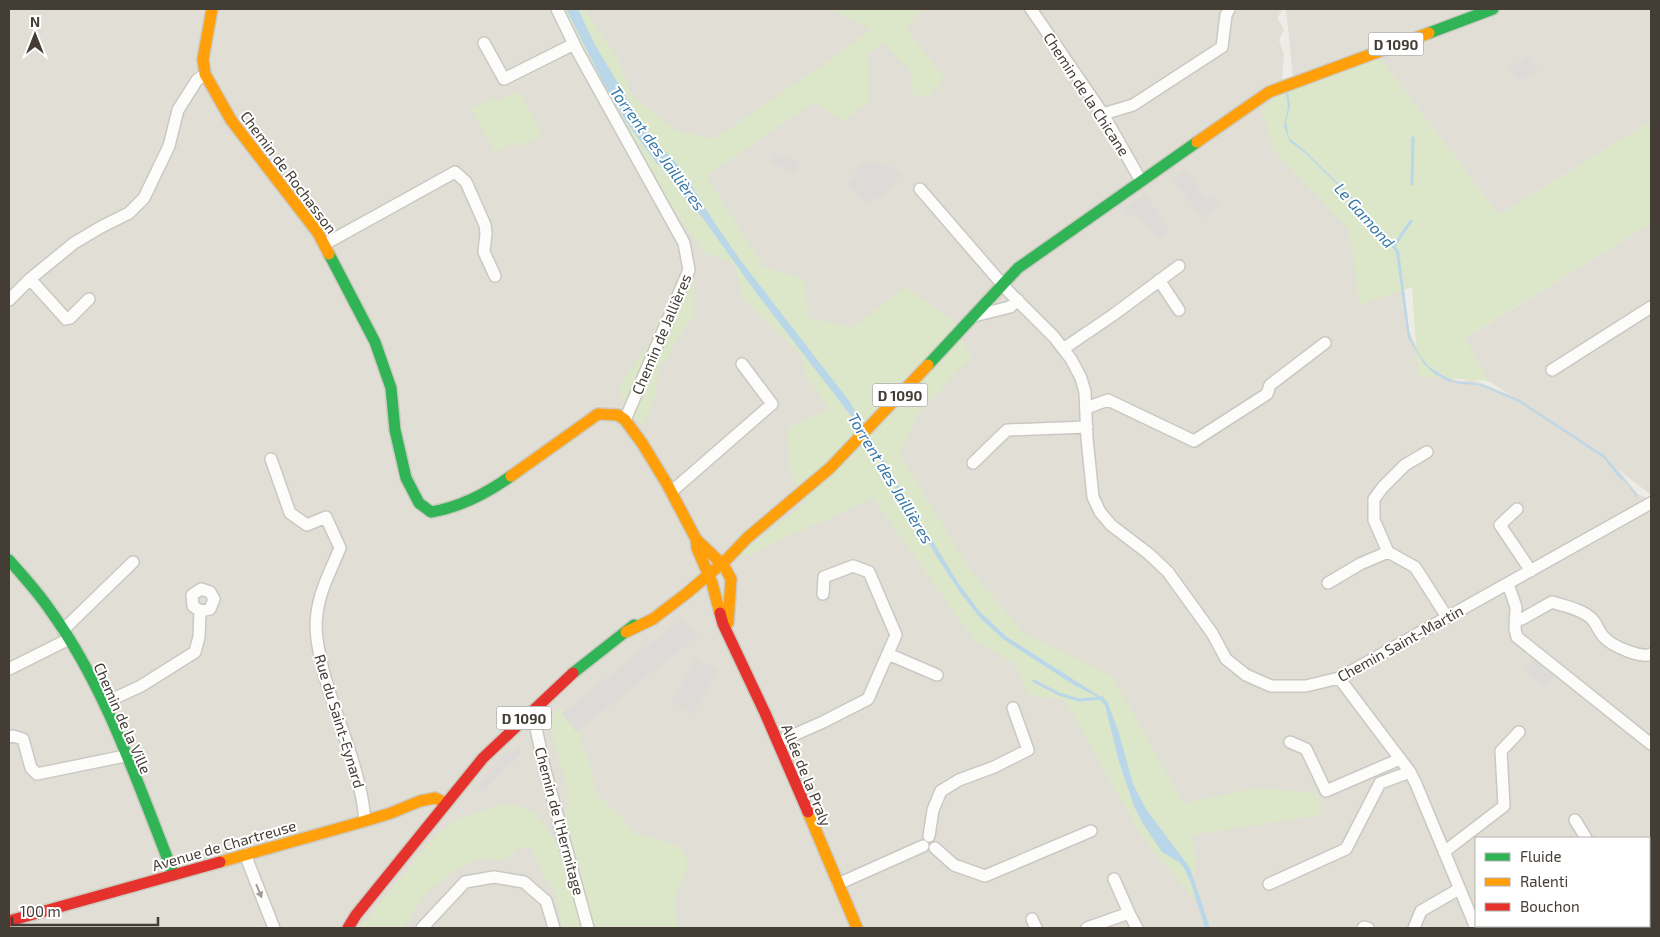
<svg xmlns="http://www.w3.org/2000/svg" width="1660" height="937" font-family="'Exo 2',sans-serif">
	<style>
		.residential { fill: #e1ded5; fill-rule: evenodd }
		.green { fill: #dbe7c8 }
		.parking { fill: #dddbd7 }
		.water { fill: #bad7ea }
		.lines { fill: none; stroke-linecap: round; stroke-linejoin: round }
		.stream { stroke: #bad7ea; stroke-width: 3 }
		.street-casing { stroke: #cac8c3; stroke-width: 14 }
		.fast-casing { stroke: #ccc9bf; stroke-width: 14 }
		.slow-casing { stroke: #ccc9bf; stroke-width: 14 }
		.jam-casing { stroke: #ccc9bf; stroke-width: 14 }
		.street { stroke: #fcfcfb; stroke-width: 11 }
		.fast { stroke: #30b455; stroke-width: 11 }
		.slow { stroke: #ff9f0a; stroke-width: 11 }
		.jam { stroke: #e5322d; stroke-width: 11 }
		.oneway { fill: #a09c98 }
		.labels { text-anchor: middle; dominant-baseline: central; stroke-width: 4; stroke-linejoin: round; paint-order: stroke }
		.shield { fill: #fff; stroke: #7b7772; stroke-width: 1 }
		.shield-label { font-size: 14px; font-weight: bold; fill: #433d35 }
		.street-label { font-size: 15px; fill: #433d35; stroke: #fff }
		.water-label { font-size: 16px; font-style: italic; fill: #3678a7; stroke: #fff }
	</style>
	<rect width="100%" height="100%" fill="#eeece7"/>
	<!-- residential -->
	<path class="residential" d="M9 9H1283L1277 18 1284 30 1279 40 1284 55 1282 77 1291 104 1399 247 1409 330 1416 346 1433 370 1458 381 1474 380 1511 395 1488 381 1464 339 1651 223V495L1618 469 1638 494 1651 500V928H9ZM1476 838H1649V926H1476Z
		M1286 9H1651V121L1499 215 1373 49 1293 77Z"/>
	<!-- green -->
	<path class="green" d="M564 9H589L587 13 620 62 632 96 677 131 714 139 839 54 871 29 829 9H922L906 28 944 78 927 98 913 94 910 71 883 43 868 54 869 102 843 122 815 102 706 176 764 267 805 279 808 318 854 327 905 287 952 320 971 357 919 413 899 453 968 566 1021 631 1112 676 1183 803 1255 788 1318 793 1321 815 1192 835 1195 856 1193 898 1142 837 1065 700 1027 694 1015 664 974 640 873 498 742 558 741 553 807 502 791 476 787 428 830 409 806 377 801 355 743 297 734 264 704 253 661 191 616 110Z
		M1373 49 1499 215 1651 121V223L1465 338 1488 381 1418 376 1412 287 1360 304 1349 230 1274 151 1262 111 1293 77Z
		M518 91 543 135 522 147 518 141 495 152 471 109 493 97 496 102Z
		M682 268H693L695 315 671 347 670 356 659 366 654 403 643 425 625 408 619 386 649 344Z
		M564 709 572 713 577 723 581 743 589 760 595 788 599 797 615 811 635 834 668 842 679 847 686 856 687 866 685 877 675 896 677 928H562L557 902 553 888 544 876 532 849C515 843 517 854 505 859 502 861 487 858 479 860 461 865 433 884 422 899 415 909 409 918 403 928H360L437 833 458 819 500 804 517 805 532 811 543 822 552 837 557 840 563 836C564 822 569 807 568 793 566 766 544 737 555 711Z"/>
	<!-- parking -->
	<path class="parking" d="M1529 56 1538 70 1519 82 1509 68Z
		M774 154 800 163 795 172 771 164Z
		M865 161 888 165 901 174 886 193 867 204 847 184Z
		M1186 170 1207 200 1213 195 1221 207 1202 218 1172 178Z
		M1145 194 1169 231 1158 239 1137 213 1127 217 1122 211Z
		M683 618 698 636 576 732 562 713Z
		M696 658 718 671 693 714 671 701Z
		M1533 660 1554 675 1543 687 1524 670Z
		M518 747 522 753 482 792 478 784 506 751 511 754Z"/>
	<!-- water -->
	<path class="water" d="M566 9H578L594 43 646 130 660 147 671 157 682 170 714 222 741 261 850 402 898 485 959 584 980 612 1007 637 1107 701 1119 733 1133 784 1146 809 1190 868 1210 928H1205L1191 883 1184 868 1179 862 1162 852 1143 824 1134 806 1119 762 1105 705 1096 696 1074 685 1003 639 980 618 960 592 937 557 865 434 757 294 702 217 687 200 663 165H658L625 120 603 82Z
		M1288 92 1290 106 1286 121 1289 138 1303 149 1361 206 1399 251 1410 337 1419 354 1428 366 1440 374 1454 381 1481 384 1520 400 1605 456 1638 496 1636 497 1628 485 1617 475 1604 458 1519 402 1479 385 1461 384 1448 381 1435 374 1424 364 1408 338 1396 252 1359 206 1304 152 1290 142 1284 126 1288 107 1286 93Z"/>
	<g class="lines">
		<!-- stream -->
		<path class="stream" d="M1412 184 1413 138
			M1394 246 1411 221
			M1034 681 1059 694 1079 700 1102 698
			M553 822 564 862"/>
		<defs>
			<path id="street" d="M557 9 578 52 684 243 689 270 625 420
				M1031 9 1103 114 1141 181
				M484 43 504 79 574 44
				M1103 114 1133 105 1222 47 1226 15 1229 9
				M920 189 1009 292 1054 337 1071 359 1081 378 1085 392 1087 439 1093 497 1100 512 1111 525 1149 554 1168 572 1212 633 1226 659 1246 675 1271 686H1306L1339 678 1651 503
				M325 244 455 172 466 182 485 225 486 233 484 252 495 276
				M30 279 66 319 70 318 89 299
				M1159 280 1179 310
				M9 300 30 279 74 243 101 227 129 213 144 198 169 146 178 110 197 80 205 74
				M974 316 1010 307 1018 300
				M1063 349 1113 315 1179 266
				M1552 370 1651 307
				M1086 408 1108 400 1194 441 1267 394 1270 385 1325 343
				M1427 452 1405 465 1383 487 1374 499V520L1388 552 1415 567 1447 617
				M271 459 290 513 307 525 326 517 340 548C331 570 320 590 317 613 314 633 319 651 323 670 336 720 361 769 365 821
				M973 463 1007 430 1087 427
				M671 492 772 404 742 364
				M1517 509 1500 525 1531 571
				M1328 583 1360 564 1388 552
				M1508 584 1516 607 1515 629 1517 637 1651 744
				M1515 620 1522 619 1552 602C1564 606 1582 609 1592 619 1597 624 1599 633 1605 638 1612 646 1642 659 1651 654
				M63 630 133 562
				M888 654 937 675
				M9 669 69 639
				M1339 678 1410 772 1416 784 1476 928
				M104 703 141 686 195 652 199 637 200 611 210 609 214 599 210 592 201 589 192 595 193 606 200 611
				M526 716 536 728 545 770 588 928
				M9 737 13 736 23 739 31 768 37 774 125 756
				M778 742 823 722 868 699 896 635 869 572 853 566 824 577 823 594
				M1290 742 1306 749 1326 791 1400 759
				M1575 820 1586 838
				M929 836 933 810 941 791 959 780 994 767 1028 750 1013 708
				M935 848 954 865 985 876 1091 831
				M1444 852 1504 806 1501 751 1519 732
				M247 854 248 862 274 928
				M1114 879 1129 913
				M838 884 923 846
				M1269 884 1346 849 1380 783 1410 772
				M1032 919 1036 928
				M1553 926 1564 928
				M422 928 465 882 494 877 524 882 546 901 554 928
				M1087 928 1129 913 1137 928
				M1363 928 1364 927 1368 928
				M1414 928 1421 911 1459 889
				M1576 928 1579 926"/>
			<path id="fast" d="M1429 33 1493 9
				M329 254 375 342 391 388 395 430 406 478 419 503 431 512C461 507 486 494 511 476
				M928 365 1018 268 1197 142
				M9 560C23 576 38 592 50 610 107 689 138 785 174 875
				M573 673 634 625"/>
			<path id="slow" d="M212 9 203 59 205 74 231 120 318 233 329 254
				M1197 142 1269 92 1429 33
				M511 476 598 414 618 415 625 420 642 443 667 484 696 539 697 548 712 583 720 613
				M698 541 724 566 731 579 728 623
				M626 632 653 619 687 593 727 559 747 538 830 468 928 365
				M808 812 857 928
				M220 862 365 821 391 813 420 801 435 798 446 803"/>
			<path id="jam" d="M720 613 723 624 765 713 808 812
				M9 921 220 862
				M348 928 356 915 483 758 573 673"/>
		</defs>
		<!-- street casing -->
		<use href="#street" class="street-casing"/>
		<!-- fast casing -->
		<use href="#fast" class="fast-casing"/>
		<!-- slow casing -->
		<use href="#slow" class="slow-casing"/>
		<!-- jam casing -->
		<use href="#jam" class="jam-casing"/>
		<!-- street -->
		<use href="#street" class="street"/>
		<!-- fast -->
		<use href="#fast" class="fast"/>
		<!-- slow -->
		<use href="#slow" class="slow"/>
		<!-- jam -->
		<use href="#jam" class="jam"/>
	</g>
	<!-- one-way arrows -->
	<defs><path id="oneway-solid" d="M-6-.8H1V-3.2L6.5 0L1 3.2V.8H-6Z" transform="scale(1.25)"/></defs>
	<use class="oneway" href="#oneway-solid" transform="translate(259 891) rotate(68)"/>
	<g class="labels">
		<!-- shield labels -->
		<g class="shield">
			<rect x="1368.5" y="32.5" width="55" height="23" rx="4"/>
			<rect x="872.5" y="383.5" width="55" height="23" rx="4"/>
			<rect x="496.5" y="706.5" width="55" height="23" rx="4"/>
		</g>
		<g class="shield-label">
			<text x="1396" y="44">D 1090</text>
			<text x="900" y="395">D 1090</text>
			<text x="524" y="718">D 1090</text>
		</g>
		<!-- street labels -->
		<g class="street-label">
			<text transform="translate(1087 94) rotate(57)">Chemin de la Chicane</text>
			<text transform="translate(289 172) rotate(53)">Chemin de Rochasson</text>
			<text transform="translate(661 334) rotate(-67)">Chemin de Jallières</text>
			<text transform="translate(1400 643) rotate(-29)">Chemin Saint-Martin</text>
			<text transform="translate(123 718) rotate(66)">Chemin de la Ville</text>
			<text transform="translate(340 721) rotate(73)">Rue du Saint-Eynard</text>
			<text transform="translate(807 775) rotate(68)">Allée de la Praly</text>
			<text transform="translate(560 821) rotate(75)">Chemin de l'Hermitage</text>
			<text transform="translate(224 845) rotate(-16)">Avenue de Chartreuse</text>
		</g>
		<!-- water labels -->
		<g class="water-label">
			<text transform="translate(658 148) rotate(54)">Torrent des Jaillières</text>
			<text transform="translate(1365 215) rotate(48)">Le Gamond</text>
			<text transform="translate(891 478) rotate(59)">Torrent des Jaillières</text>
		</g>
	</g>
	<!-- border -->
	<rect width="1660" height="937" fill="none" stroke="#433d35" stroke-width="20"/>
	<!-- legend -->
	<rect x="1475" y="837" width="175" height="90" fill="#ffffff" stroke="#b4b1ae"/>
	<rect x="1485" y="853" width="25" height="8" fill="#30b455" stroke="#b4b1ae"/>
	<text x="1520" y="862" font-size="15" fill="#433d35">Fluide</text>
	<rect x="1485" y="878" width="25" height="8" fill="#ff9f0a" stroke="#b4b1ae"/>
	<text x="1520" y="887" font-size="15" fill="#433d35">Ralenti</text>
	<rect x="1485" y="903" width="25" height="8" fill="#e5322d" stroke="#b4b1ae"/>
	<text x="1520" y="912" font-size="15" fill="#433d35">Bouchon</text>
	<!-- north arrow -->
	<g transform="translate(35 35)" stroke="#ffffff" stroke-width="4" paint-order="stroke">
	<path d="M0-4L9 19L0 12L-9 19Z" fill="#433d35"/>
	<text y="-8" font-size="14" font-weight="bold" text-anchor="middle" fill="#433d35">N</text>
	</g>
	<!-- scale -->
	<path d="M12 917v8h146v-8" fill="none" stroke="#433d35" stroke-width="2.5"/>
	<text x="20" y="917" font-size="15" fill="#433d35" stroke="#ffffff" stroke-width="4" paint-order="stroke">100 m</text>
</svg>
